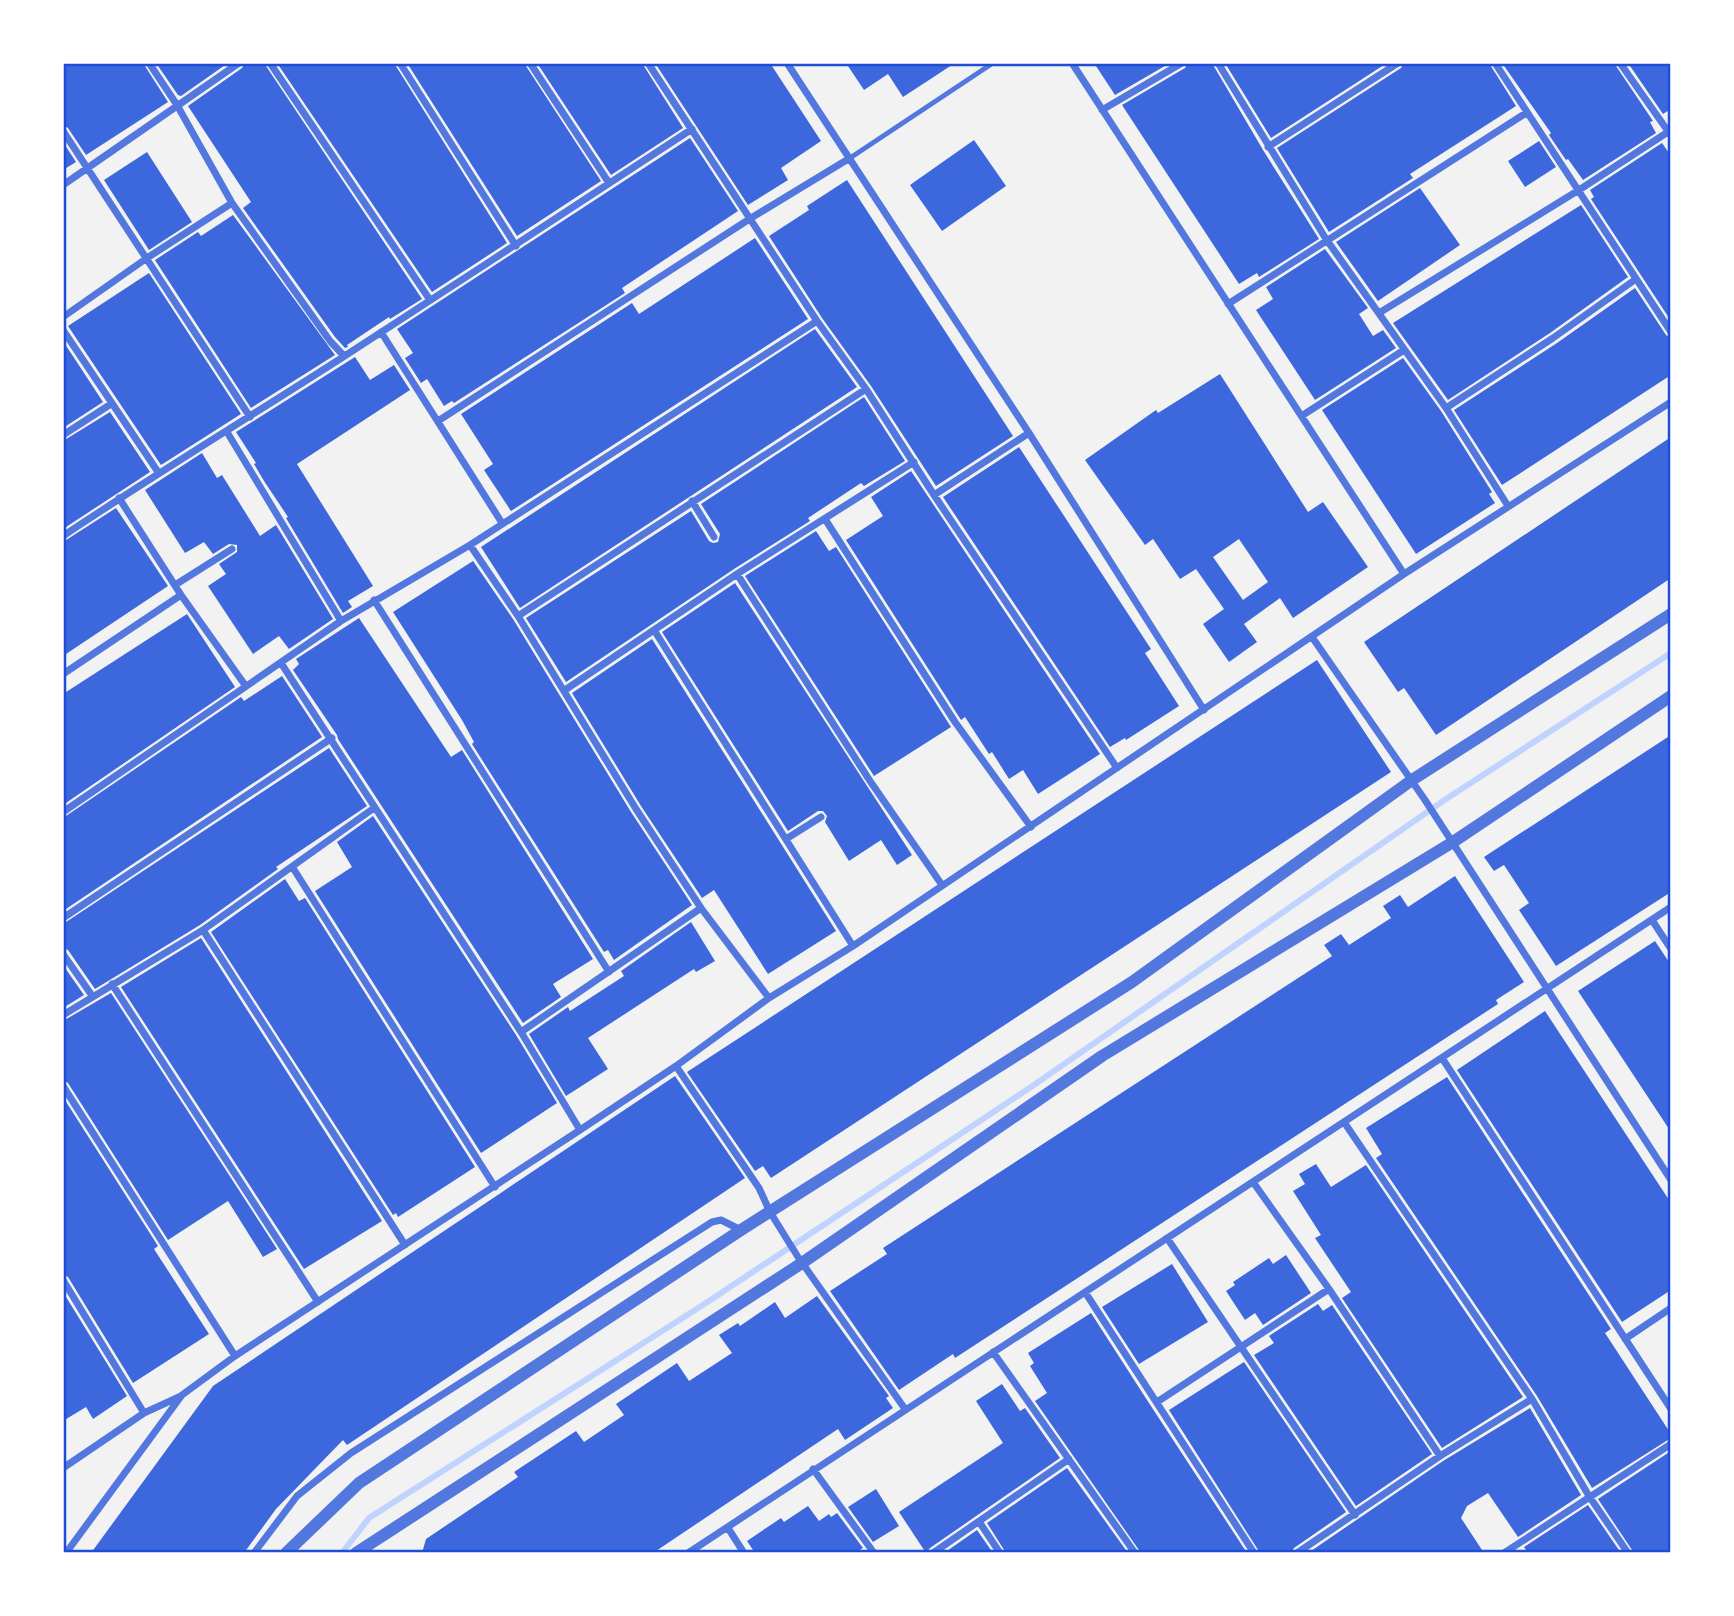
<svg xmlns="http://www.w3.org/2000/svg" width="1734" height="1616" font-family="'Source Sans 3',sans-serif">
	<style>
		.lines { fill: none; stroke-linecap: round; stroke-linejoin: round }
		.stream { stroke: #bfd3fe; stroke-width: 6 }
		.building { fill: #3d67dc; fill-rule: evenodd }
		.service { stroke: #5277de; stroke-width: 5 }
		.minor { stroke: #5277de; stroke-width: 7 }
		.tertiary { stroke: #5277de; stroke-width: 12 }
		.neatline { fill: none; stroke: #1d4ed8; stroke-width: 2.5 }
	</style>
	<rect width="100%" height="100%" fill="#f2f2f2"/>
	<g class="lines">
		<!-- stream -->
		<path class="stream" d="M342 1553 369 1518 706 1303 1031 1087 1446 799 1671 653"/>
	</g>
	<!-- building -->
	<path class="building" d="M63 63H143L168 102 86 155 68 128 63 125Z
		M156 63H228L181 96 178 95Z
		M245 63H264L422 299 390 319 389 317 347 345 348 347 345 348 335 337 243 208 251 202 188 106 242 68Z
		M277 63H394L507 243 432 292Z
		M407 63H524L601 181 517 236Z
		M537 63H642L683 128 611 175Z
		M655 63H770L821 141 781 168 788 180 748 205Z
		M846 63H955L903 97 888 74 864 90Z
		M1094 63H1170L1115 95Z
		M1188 63H1212L1263 150 1319 239 1259 277 1257 273 1239 284 1122 105 1185 68Z
		M1225 63H1387L1271 138Z
		M1404 63H1489L1516 106 1410 174 1413 178 1329 232 1277 148 1401 68Z
		M1502 63H1614L1653 121 1650 122 1656 133 1583 180 1568 159 1566 160 1549 135 1551 133Z
		M1628 63H1671V109L1663 114Z
		M690 138 738 211 622 288 625 293 454 403 452 401 444 406 427 379 421 383 405 358 413 353 397 329Z
		M974 140 1006 186 942 231 910 185Z
		M1539 141 1556 167 1525 187 1508 161Z
		M63 142 76 162 63 170Z
		M1662 143 1671 156V321L1591 199 1594 197 1590 190Z
		M147 152 192 222 149 250 104 180Z
		M847 180 1013 436 936 486 871 386 822 318 769 236 809 210 807 206Z
		M1420 188 1460 245 1378 301 1336 242Z
		M1581 205 1628 277 1550 333 1448 400 1393 323Z
		M233 215 335 355 251 408 155 260 198 232 201 236Z
		M755 238 808 319 511 511 484 470 493 464 461 414 632 303 639 314Z
		M1325 249 1368 308 1359 314 1373 336 1383 330 1396 348 1315 400 1256 310 1273 299 1266 287Z
		M149 273 241 414 161 465 68 326Z
		M1635 288 1666 335 1671 338V375L1502 485 1454 410 1557 343Z
		M815 329 857 387 520 608 481 547Z
		M63 341 103 402 63 428Z
		M355 357 370 380 394 365 410 390 297 464 373 586 348 601 352 607 343 613 286 518 288 517 264 481 254 464 256 463 236 432Z
		M1403 358 1441 411 1492 492 1489 494 1495 503 1416 554 1322 410Z
		M1220 374 1308 512 1323 502 1368 567 1293 618 1280 598 1244 624 1257 642 1229 662 1203 624 1224 609 1196 569 1180 579 1153 539 1145 545 1085 460 1156 410 1158 413ZM1239 539 1268 582 1243 600 1213 557Z
		M864 397 905 461 864 486 861 483 808 518 810 521 734 569 566 682 526 618 691 511 709 541 713 543 718 542 720 534 701 504Z
		M110 412 150 472 63 529V441Z
		M1671 437V578L1436 735 1404 688 1398 692 1364 642Z
		M1019 447 1151 649 1145 653 1179 706 1126 740 1125 738 1110 747 943 497Z
		M202 453 217 478 222 475 260 536 276 525 333 619 289 649 279 636 253 654 208 586 226 574 219 564 237 552V545L229 544 213 554 204 542 185 553 145 490Z
		M911 471 1100 754 1038 794 1023 770 1009 779 992 752 989 754 965 717 961 720 846 540 883 516 871 497Z
		M116 508 168 586 63 656V542Z
		M816 531 829 551 836 547 951 727 874 776 745 576Z
		M473 561 513 619 631 812 692 905 614 960 608 950 604 952 472 744 474 742 462 720 393 612Z
		M735 583 912 855 897 865 881 840 849 861 825 822 827 816 823 811H818L788 831 662 632Z
		M187 614 235 687 63 805V694Z
		M359 618 451 757 462 750 593 959 553 984 561 997 523 1023 338 739 337 735 293 670 299 664 296 659Z
		M652 639 836 931 768 974 714 890 702 898 641 806 572 693Z
		M1317 660 1391 772 771 1178 763 1166 755 1171 687 1072Z
		M282 676 322 737 63 911V818L241 697 244 701Z
		M1671 735V892L1556 966 1519 910 1529 903 1504 865 1494 871 1484 857Z
		M329 748 367 806 276 867 278 869 200 925 95 989 68 950 63 948V924Z
		M373 816 516 1035 557 1103 481 1153 315 891 352 867 337 842Z
		M1455 876 1524 982 1496 1000 1498 1004 955 1358 953 1354 899 1390 830 1291 887 1254 883 1248 1332 956 1324 945 1341 934 1349 945 1391 918 1383 906 1400 895 1408 907Z
		M285 879 299 901 305 898 475 1167 398 1217 396 1213 393 1215 211 932Z
		M691 922 715 961 696 972 694 969 588 1038 608 1069 566 1096 529 1034 568 1007 570 1011 624 976 621 971Z
		M201 938 382 1221 304 1269 121 987Z
		M1655 941 1671 965V1132L1578 991Z
		M63 965 84 995 63 1008Z
		M111 993 277 1249 263 1257 228 1201 168 1240 68 1083 63 1080V1021Z
		M1545 1011 1671 1203V1290L1622 1322 1457 1070Z
		M675 1076 745 1178 347 1445 343 1440 276 1509 244 1553H91L213 1386Z
		M1447 1077 1611 1329 1605 1333 1671 1434V1438L1592 1488 1537 1396 1376 1158 1382 1154 1366 1128Z
		M63 1097 158 1246 154 1249 209 1334 133 1383 68 1277 63 1274Z
		M1316 1164 1331 1187 1366 1165 1523 1397 1442 1448 1342 1298 1351 1292 1315 1238 1321 1235 1293 1191 1305 1184 1299 1174Z
		M1286 1255 1311 1293 1263 1325 1255 1313 1245 1320 1226 1291 1235 1285 1233 1282 1269 1258 1273 1264Z
		M1172 1264 1208 1322 1139 1364 1102 1307Z
		M63 1292 127 1396 93 1419 86 1407 63 1421Z
		M817 1296 889 1396 886 1398 893 1408 845 1440 838 1429 653 1553H422L426 1539 518 1477 514 1472 576 1431 584 1442 624 1415 616 1404 677 1363 689 1381 732 1353 719 1335 738 1323 740 1326 775 1302 785 1318Z
		M1318 1304 1323 1311 1332 1305 1432 1454 1356 1506 1254 1355 1274 1343 1269 1336Z
		M1091 1313 1147 1400 1247 1553H1141L1035 1401 1047 1393 1030 1366 1034 1363 1028 1353Z
		M1244 1362 1346 1512 1294 1548 1291 1553H1260L1169 1410Z
		M1002 1384 1020 1411 1025 1408 1060 1458 930 1548 926 1553 899 1512 1003 1443 976 1401Z
		M1530 1408 1581 1495 1518 1537 1488 1493 1467 1506 1461 1518 1484 1553H1308L1443 1461Z
		M1671 1451V1553H1634L1598 1499Z
		M1067 1468 1128 1553H1006L987 1523Z
		M876 1489 899 1526 873 1542 848 1507Z
		M1588 1505 1621 1553H1528L1524 1547Z
		M808 1506 819 1521 829 1514 831 1517 837 1513 863 1548 855 1553H755L747 1541 781 1518 784 1522Z
		M977 1530 993 1553H944Z"/>
	<g class="lines">
		<!-- service -->
		<path class="service" d="M850 158 993 63"/>
		<!-- minor -->
		<path class="minor" d="M149 63 177 105 232 203 330 341 344 356
			M270 63 430 300
			M400 63 516 246
			M530 63 609 183
			M648 63 817 321 866 389 934 495 1117 768
			M787 63 1029 433 1204 710
			M1072 63 1404 574
			M1218 63 1326 239 1446 408 1508 506
			M1495 63 1671 332
			M1620 63 1670 134
			M1102 110 1182 63
			M63 131 250 417
			M1268 147 1398 63
			M63 185 239 63
			M1228 304 1526 113
			M1379 313 1579 190 1671 130
			M63 317 147 258 232 203
			M63 330 158 472
			M381 332 502 523
			M1446 408 1553 338 1636 279
			M1303 415 1404 350
			M438 421 751 218 850 158
			M227 432 341 621
			M63 435 111 404
			M934 495 1029 433
			M119 498 181 595 245 685
			M692 501 714 537
			M825 519 955 722 1031 827
			M63 536C154 475 248 418 340 359 458 283 574 206 692 129
			M470 545 518 616 636 809 701 908 769 998
			M737 574 870 781 942 885
			M175 585 232 549
			M374 600 609 972
			M518 616 866 389
			M654 630 853 946
			M1312 637 1425 800 1671 1180
			M281 663 521 1032 580 1130
			M63 674 181 595
			M565 690 737 574 914 462
			M63 812 341 621 470 545 817 321
			M786 839 821 817
			M293 868 495 1187
			M63 918 332 738
			M1652 920 1671 949
			M203 930 405 1245
			M63 954 93 997
			M112 984 318 1302
			M63 1015 203 930 374 808
			M521 1032 701 908
			M1442 1058 1671 1409
			M676 1066 759 1188 770 1212 798 1257 905 1409
			M63 1086 235 1356
			M1344 1122 1532 1399 1589 1496 1628 1553
			M1253 1182 1329 1289 1440 1456
			M1167 1238 1355 1515
			M63 1280 144 1413
			M1085 1292 1254 1553
			M1625 1339 1671 1308
			M993 1352 1135 1553
			M1157 1402 1329 1289
			M63 1468 144 1413 181 1396
			M813 1469 874 1553
			M980 1523 1000 1553
			M728 1528 744 1553
			M66 1553 182 1395 235 1356 580 1130 676 1066 769 998 853 946 1404 574 1671 402
			M254 1553 297 1496 351 1453 712 1222 721 1220 741 1230
			M688 1553 1671 907
			M933 1553 1069 1459
			M1297 1553 1440 1456 1532 1399
			M1504 1553 1671 1444"/>
		<!-- tertiary -->
		<path class="tertiary" d="M286 1553 359 1483 741 1230 1132 982 1412 780 1671 614
			M356 1553 802 1263 1102 1056 1453 842 1671 696"/>
	</g>
	<!-- border -->
	<rect width="1734" height="1616" fill="none" stroke="#ffffff" stroke-width="130"/>
	<rect x="65" y="65" width="1604" height="1486" class="neatline"/>
</svg>
